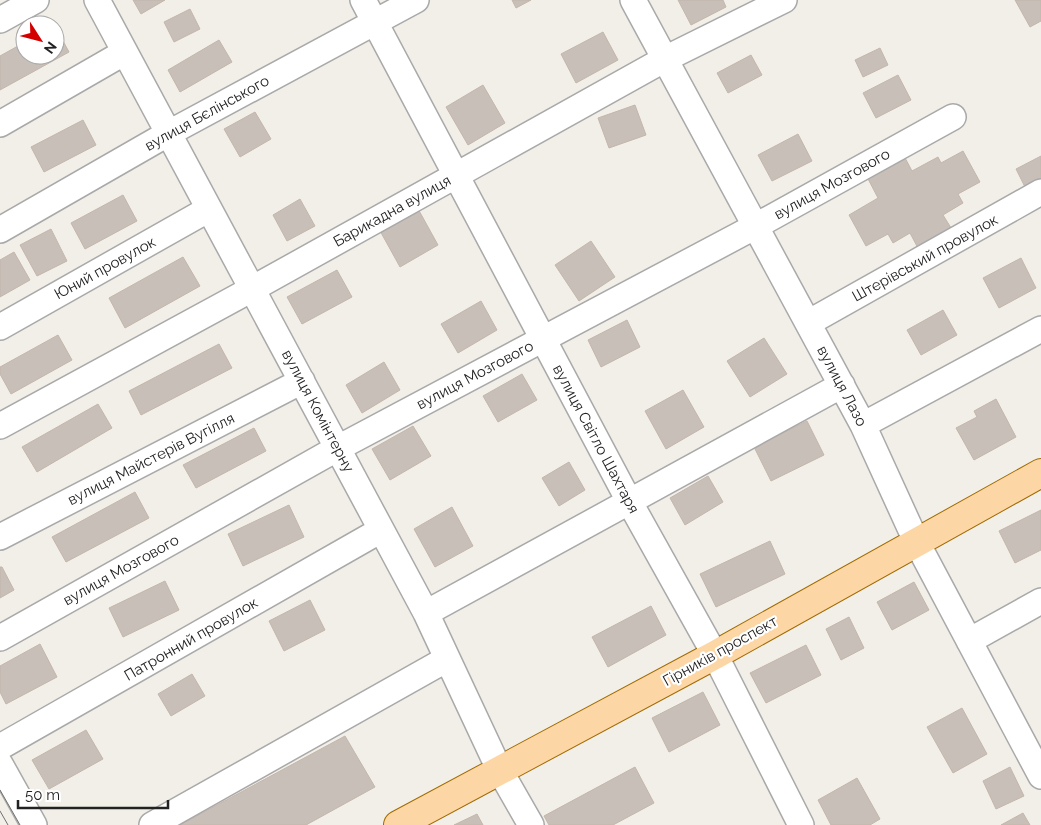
<svg xmlns="http://www.w3.org/2000/svg" width="1041" height="825" font-family="Raleway,sans-serif">
	<style>
		.building { fill: #c7bfb8; stroke: #c4b6ab }
		.lines { fill: none; stroke-linecap: round; stroke-linejoin: round }
		.minor-casing { stroke: #a9a9a9; stroke-width: 28 }
		.major-casing { stroke: #a06b00; stroke-width: 30 }
		.minor { stroke: #fff; stroke-width: 25 }
		.major { stroke: #fcd6a4; stroke-width: 28 }
		.tram { stroke: #707070; stroke-width: 1 }
		.labels { text-anchor: middle; dominant-baseline: central; stroke-width: 4.5; stroke-linejoin: round; paint-order: stroke }
		.street-label { font-size: 15px; fill: #222; stroke: #fff }
	</style>
	<rect width="100%" height="100%" fill="#f2efe9"/>
	<!-- building -->
	<path class="building" d="M133 0H165L141 14Z
		M512 0H531L516 8Z
		M678 0H723L726 7 691 25Z
		M1015 0H1041V21L1030 27Z
		M190 9 200 29 174 42 164 22Z
		M55 26 69 52 0 90V56L25 42V55H55Z
		M603 32 618 60 576 83 561 54Z
		M219 40 232 62 180 92 168 70Z
		M880 48 888 65 863 77 855 60Z
		M751 55 762 75 728 93 717 73Z
		M898 75 911 100 876 118 863 93Z
		M483 85 505 123 468 145 446 107Z
		M635 105 646 135 609 148 598 118Z
		M255 112 271 139 240 157 224 129Z
		M83 120 96 145 44 172 31 147Z
		M798 134 812 161 772 181 758 155Z
		M963 151 980 182 958 194 963 203 943 215 953 231 919 250 910 233 893 243 888 234 866 246 849 215 878 198 866 175 903 154 912 171 938 157 941 163Z
		M1041 156V181L1026 189 1016 169Z
		M123 195 137 221 85 249 71 223Z
		M300 199 315 226 287 241 273 215Z
		M417 207 438 245 400 267 379 229Z
		M51 229 67 261 37 276 20 245Z
		M591 241 615 277 579 301 555 265Z
		M14 252 30 280 0 297V260Z
		M183 257 200 286 125 328 109 298Z
		M1021 258 1036 288 999 308 983 278Z
		M337 270 352 297 302 324 287 297Z
		M481 301 497 330 458 353 441 324Z
		M943 310 957 335 921 355 907 330Z
		M627 320 640 347 601 367 588 340Z
		M58 335 72 360 11 394 0 374V367Z
		M764 338 787 374 750 397 727 361Z
		M219 344 232 368 141 415 129 391Z
		M384 362 400 390 362 413 346 385Z
		M522 374 537 400 498 422 483 396Z
		M683 390 704 427 666 449 645 411Z
		M996 399 1016 437 974 460 956 428 977 417 974 411Z
		M98 404 112 428 37 472 22 447Z
		M807 421 824 455 771 481 754 447Z
		M413 426 431 456 390 480 372 449Z
		M254 428 266 451 196 488 183 465Z
		M569 462 585 490 559 506 542 478Z
		M708 476 723 502 685 525 670 498Z
		M135 492 149 518 66 562 52 537Z
		M289 505 304 537 243 566 228 534Z
		M452 507 473 546 435 567 414 529Z
		M1041 510V550L1015 563 999 531Z
		M770 541 785 574 716 607 700 574Z
		M0 567H2L14 590 0 598Z
		M165 581 179 610 123 637 109 608Z
		M914 582 929 610 892 630 877 602Z
		M310 600 325 630 284 651 269 621Z
		M651 606 666 635 608 667 592 637Z
		M849 617 864 648 841 660 826 629Z
		M40 644 57 677 6 704 0 692V666Z
		M806 645 821 675 766 703 750 673Z
		M192 674 205 696 171 716 158 694Z
		M703 692 720 725 669 752 652 718Z
		M962 708 987 754 953 773 927 727Z
		M86 730 103 759 49 789 32 760Z
		M345 736 375 787 306 825H180Z
		M635 767 654 803 613 825H549L544 816Z
		M1010 767 1024 796 996 809 983 781Z
		M857 778 880 819 870 825H831L818 800Z
		M1023 813 1030 825H1001Z
		M477 814 483 825H454Z"/>
	<g class="lines">
		<defs>
			<path id="minor" d="M97 0 426 613 499 769 531 825
				M363 0 629 501 715 655 801 825
				M633 0 863 425 916 541 1041 776
				M0 20 36 0
				M0 124 125 52
				M0 230 169 133 416 0
				M808 323 1041 192
				M0 327 209 209
				M863 425 1041 329
				M0 426 252 289 665 59 784 0
				M0 537 302 381
				M426 613 842 385
				M0 638 338 448 756 226 953 117
				M969 641 1041 601
				M0 747 381 530
				M0 764 34 825
				M152 825 447 659"/>
			<path id="major" d="M398 825 715 655 1041 473"/>
		</defs>
		<!-- minor casing -->
		<use href="#minor" class="minor-casing"/>
		<!-- major casing -->
		<use href="#major" class="major-casing"/>
		<!-- minor -->
		<use href="#minor" class="minor"/>
		<!-- major -->
		<use href="#major" class="major"/>
		<!-- tram -->
		<path class="tram" d="M0 790 20 825
			M0 811 8 825"/>
	</g>
	<g class="labels">
		<!-- street labels -->
		<g class="street-label">
			<text transform="translate(207 113) rotate(-29)">вулиця Бєлінського</text>
			<text transform="translate(832 184) rotate(-29)">вулиця Мозгового</text>
			<text transform="translate(392 211) rotate(-29)">Барикадна вулиця</text>
			<text transform="translate(925 258) rotate(-29)">Штерівський провулок</text>
			<text transform="translate(105 268) rotate(-29)">Юний провулок</text>
			<text transform="translate(475 375) rotate(-28)">вулиця Мозгового</text>
			<text transform="translate(842 386) rotate(62)">вулиця Лазо</text>
			<text transform="translate(318 411) rotate(62)">вулиця Комінтерну</text>
			<text transform="translate(596 439) rotate(62)">вулиця Світло Шахтаря</text>
			<text transform="translate(151 459) rotate(-27)">вулиця Майстерів Вугілля</text>
			<text transform="translate(121 570) rotate(-29)">вулиця Мозгового</text>
			<text transform="translate(191 639) rotate(-30)">Патронний провулок</text>
			<text transform="translate(720 651) rotate(-29)">Гірників проспект</text>
		</g>
	</g>
	<!-- north arrow -->
	<g transform="translate(40 40) rotate(126)"><circle r="24" fill="#ffffff" stroke="#a7a7a7"/>
	<path d="M0-4L9 19L0 12L-9 19Z" fill="#d40000"/>
	<text y="-8" font-size="14" font-weight="bold" text-anchor="middle" fill="#222222">N</text>
	</g>
	<!-- scale -->
	<path d="M18 800v8h150v-8" fill="none" stroke="#222222" stroke-width="2.5"/>
	<text x="25" y="800" font-size="15" fill="#222222" stroke="#ffffff" stroke-width="4" paint-order="stroke">50 m</text>
</svg>
